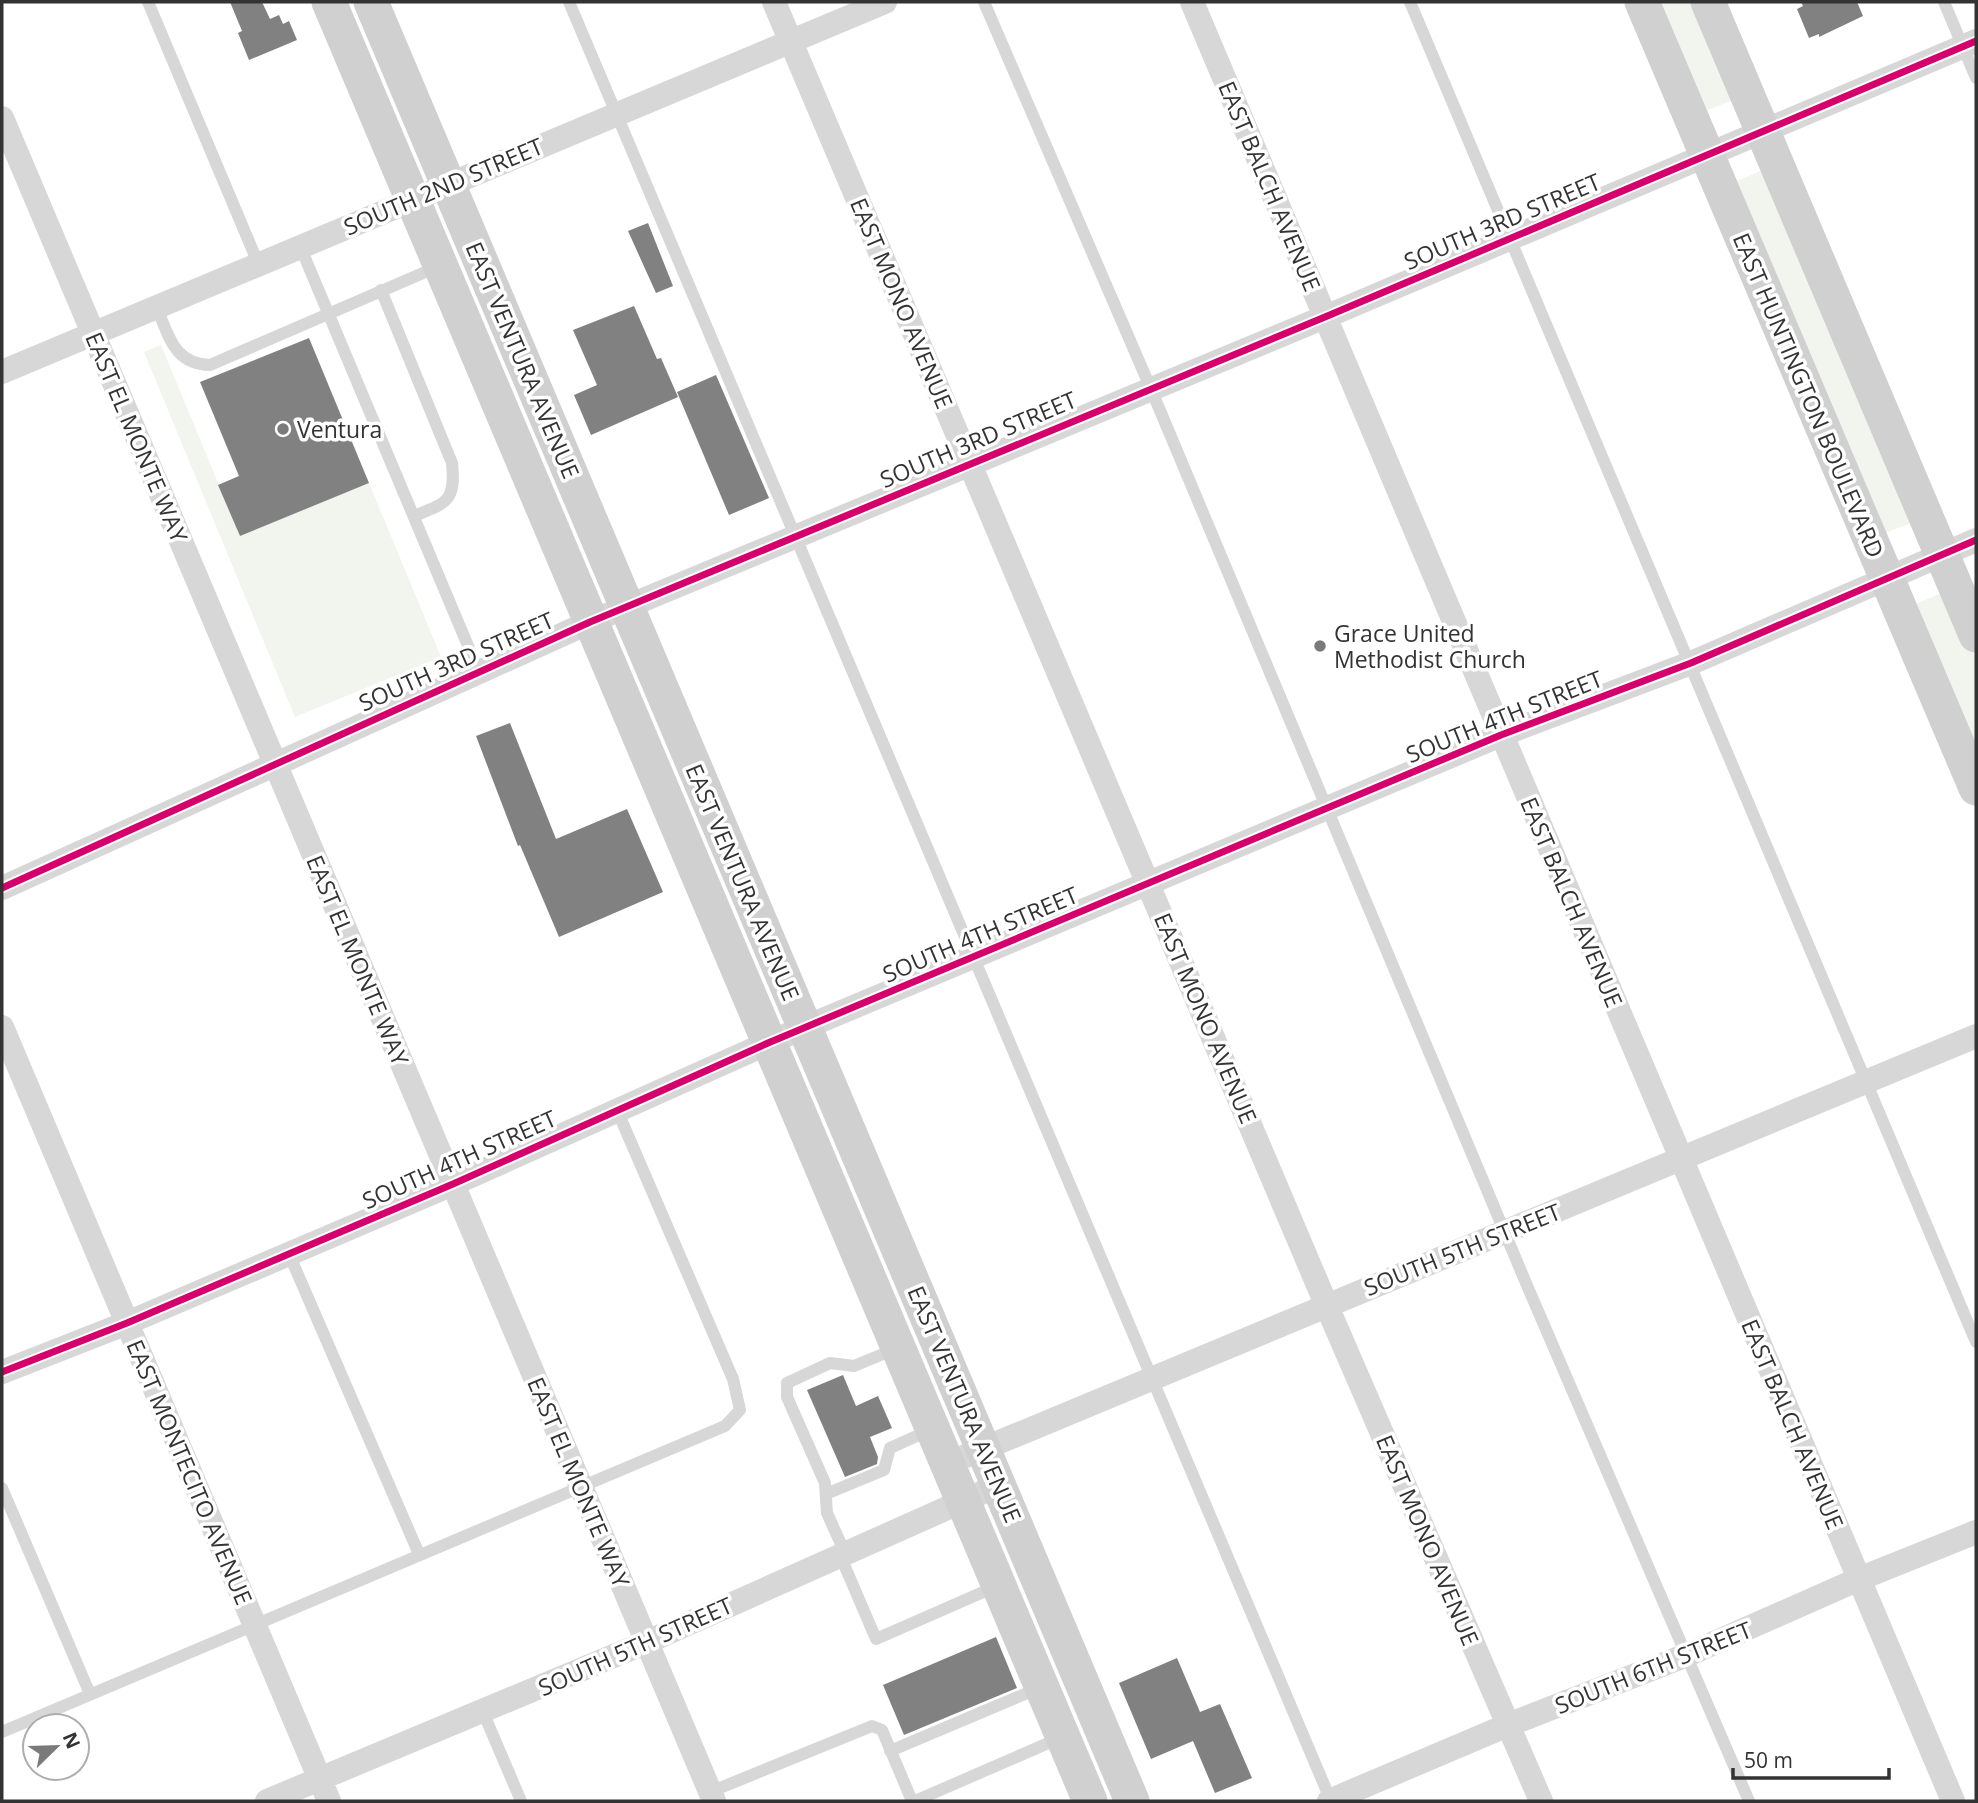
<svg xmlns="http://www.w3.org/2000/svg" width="1978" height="1803" font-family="'Open Sans',sans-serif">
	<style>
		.green { fill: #f1f5ed }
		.building { fill: #818181 }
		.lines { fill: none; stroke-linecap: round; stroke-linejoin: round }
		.lane { stroke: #d7d7d7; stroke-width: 12 }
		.street { stroke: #d7d7d7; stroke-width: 24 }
		.secondary { stroke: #d0d0d0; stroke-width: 35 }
		.cycleway-casing { stroke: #fff; stroke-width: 11 }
		.cycleway { stroke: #d6006c; stroke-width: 7 }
		.poi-dot { fill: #7a7a7a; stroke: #fff; stroke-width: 2.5 }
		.labels { text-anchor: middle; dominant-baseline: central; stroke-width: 7; stroke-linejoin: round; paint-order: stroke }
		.street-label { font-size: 23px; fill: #333; stroke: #fff }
		.poi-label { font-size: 23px; fill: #333; stroke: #fff; text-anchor: start }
	</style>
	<rect width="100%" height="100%" fill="#fff"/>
	<!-- green -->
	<path class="green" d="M1653 2H1699L1733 100 1705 111Z
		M1763 170 1911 523 1885 533 1737 181Z
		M161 345 240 536 369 483 441 657 295 717 144 352Z
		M1942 593 1950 598 1976 659V764L1913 605Z"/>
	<!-- building -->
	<path class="building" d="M230 2H262L270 19 279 15 283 24 289 21 297 40 249 60 238 33 242 31Z
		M1801 2H1857L1863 16 1819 37V34L1809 38 1797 9 1803 6Z
		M648 223 673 286 656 293 628 231Z
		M634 306 657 359 661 358 678 397 591 435 574 395 597 385 573 330Z
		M309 338 369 483 240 536 218 485 239 476 200 382Z
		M716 375 769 498 729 515 677 392Z
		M510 723 556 839 627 809 663 892 559 937 520 845 518 846 476 736Z
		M843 1375 856 1406 878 1396 892 1428 870 1437 878 1457 877 1464 845 1477 807 1390Z
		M996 1637 1017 1688 904 1735 883 1685Z
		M1177 1658 1200 1712 1220 1704 1252 1778 1215 1793 1193 1741 1151 1759 1119 1683Z"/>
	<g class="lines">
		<!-- lane -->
		<path class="lane" d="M148 2 258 263
			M569 2 1331 1801
			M984 2 1151 389 1526 1283 1749 1801
			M1410 2 1976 1342
			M1944 2 1976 78
			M300 246 479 672
			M381 290 452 463C456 501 447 503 414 516
			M156 306C169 335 173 364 210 365L437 267
			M289 1254 419 1554
			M2 1488 90 1694
			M826 1494 884 1470 890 1448 930 1430
			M845 1553 827 1513 825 1483 787 1397V1383L830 1363 854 1366 895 1349
			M840 1555 876 1639 997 1586
			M483 1712 521 1801
			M2 1732 725 1426 740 1410 733 1379 617 1110
			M890 1751 1039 1688
			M710 1792 872 1726 882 1730 912 1801
			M915 1801 1060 1738"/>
		<!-- street -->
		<path class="street" d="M774 2 1326 1304 1541 1801
			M1192 2 1953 1801
			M2 118 714 1801
			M2 372 885 2
			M2 888 590 622 1325 317 1976 41
			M2 1027 329 1801
			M2 1372 127 1323 453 1184 768 1043 1501 735 1691 663 1976 540
			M949 1463 1976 1036
			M267 1801 647 1642 999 1485
			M1329 1801 1508 1725 1687 1655 1859 1579 1976 1532"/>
		<!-- secondary -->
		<path class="secondary" d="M329 2 1090 1801
			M371 2 1132 1801
			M1642 2 1976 788
			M1708 2 1976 635"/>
		<defs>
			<path id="cycleway" d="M2 888 590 622 1325 317 1976 41
				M2 1372 127 1323 453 1184 768 1043 1501 735 1691 663 1976 540"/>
		</defs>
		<!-- cycleway casing -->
		<use href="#cycleway" class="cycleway-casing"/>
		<!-- cycleway -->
		<use href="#cycleway" class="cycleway"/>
	</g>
	<!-- markers -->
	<g class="poi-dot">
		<circle cx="283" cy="429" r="7"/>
		<circle cx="1320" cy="646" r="7"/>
	</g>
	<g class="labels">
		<!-- street labels -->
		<g class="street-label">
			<text transform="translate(443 186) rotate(-23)">SOUTH 2ND STREET</text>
			<text transform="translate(1270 186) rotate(67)">EAST BALCH AVENUE</text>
			<text transform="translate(1502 221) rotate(-23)">SOUTH 3RD STREET</text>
			<text transform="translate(902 303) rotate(67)">EAST MONO AVENUE</text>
			<text transform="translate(523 360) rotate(67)">EAST VENTURA AVENUE</text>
			<text transform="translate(1809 395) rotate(67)">EAST HUNTINGTON BOULEVARD</text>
			<text transform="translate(137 437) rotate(67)">EAST EL MONTE WAY</text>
			<text transform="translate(978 439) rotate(-23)">SOUTH 3RD STREET</text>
			<text transform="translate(456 661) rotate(-24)">SOUTH 3RD STREET</text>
			<text transform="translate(1504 716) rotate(-22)">SOUTH 4TH STREET</text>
			<text transform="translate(743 882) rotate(67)">EAST VENTURA AVENUE</text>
			<text transform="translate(1572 902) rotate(67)">EAST BALCH AVENUE</text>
			<text transform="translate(980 934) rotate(-23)">SOUTH 4TH STREET</text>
			<text transform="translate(358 960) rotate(67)">EAST EL MONTE WAY</text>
			<text transform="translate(1206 1018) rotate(67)">EAST MONO AVENUE</text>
			<text transform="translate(459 1159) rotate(-24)">SOUTH 4TH STREET</text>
			<text transform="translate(1462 1249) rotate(-22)">SOUTH 5TH STREET</text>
			<text transform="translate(965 1404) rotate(67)">EAST VENTURA AVENUE</text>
			<text transform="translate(1793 1424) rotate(67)">EAST BALCH AVENUE</text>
			<text transform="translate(190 1472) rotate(67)">EAST MONTECITO AVENUE</text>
			<text transform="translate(579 1482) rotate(67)">EAST EL MONTE WAY</text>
			<text transform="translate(1428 1540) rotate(67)">EAST MONO AVENUE</text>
			<text transform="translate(635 1646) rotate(-24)">SOUTH 5TH STREET</text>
			<text transform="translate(1653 1667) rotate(-22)">SOUTH 6TH STREET</text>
		</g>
		<!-- poi labels -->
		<g class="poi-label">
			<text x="297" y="429">Ventura</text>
			<text x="1334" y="633">Grace United<tspan x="1334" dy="26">Methodist Church</tspan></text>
		</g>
	</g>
	<!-- border -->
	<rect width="1978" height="1803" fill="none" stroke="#333333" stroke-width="7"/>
	<!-- north arrow -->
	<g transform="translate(56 1747) rotate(67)"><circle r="33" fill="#ffffff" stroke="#adadad" stroke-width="2"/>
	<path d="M0-5L12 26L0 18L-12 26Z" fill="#7a7a7a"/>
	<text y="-10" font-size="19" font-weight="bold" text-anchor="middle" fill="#333333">N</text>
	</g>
	<!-- scale -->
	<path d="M1733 1768v10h156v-10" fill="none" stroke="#333333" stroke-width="3.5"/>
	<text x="1744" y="1768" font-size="21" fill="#333333" stroke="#ffffff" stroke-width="5" paint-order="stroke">50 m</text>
</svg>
